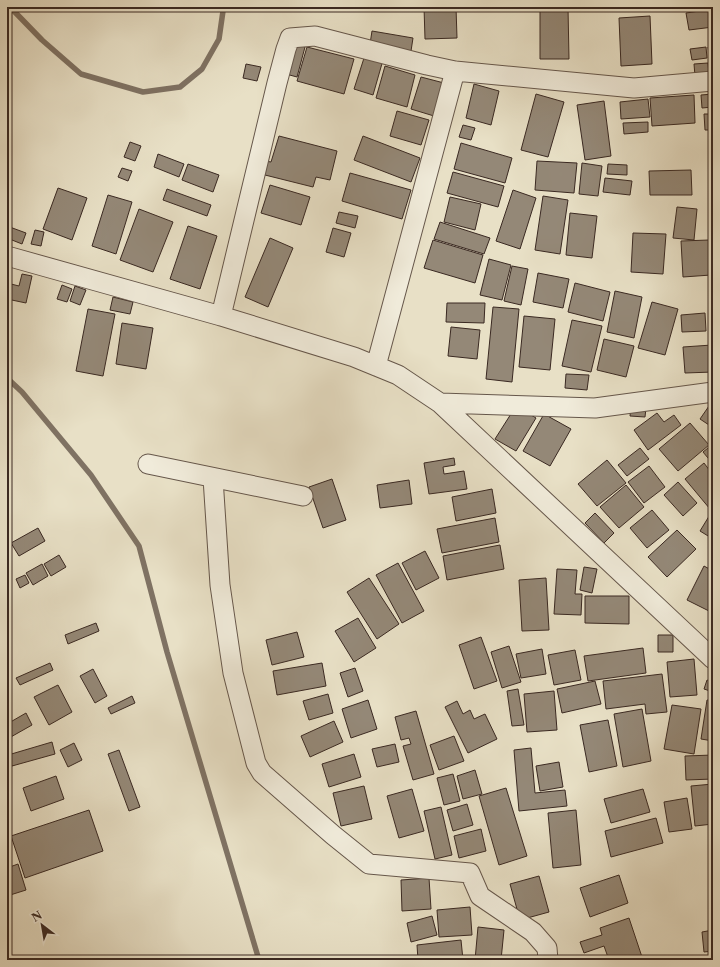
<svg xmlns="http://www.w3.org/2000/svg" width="720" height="967" font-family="'Libre Caslon Text',serif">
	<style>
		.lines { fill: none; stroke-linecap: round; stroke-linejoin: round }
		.stream { stroke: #7f7263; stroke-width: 5.5 }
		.building { fill: #948877; stroke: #3a2922 }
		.street-casing { stroke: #66574b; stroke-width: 21 }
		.street { stroke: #f0ebda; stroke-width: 19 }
	</style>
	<rect width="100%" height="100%" fill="#e8e0c6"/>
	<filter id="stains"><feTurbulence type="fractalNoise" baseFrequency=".005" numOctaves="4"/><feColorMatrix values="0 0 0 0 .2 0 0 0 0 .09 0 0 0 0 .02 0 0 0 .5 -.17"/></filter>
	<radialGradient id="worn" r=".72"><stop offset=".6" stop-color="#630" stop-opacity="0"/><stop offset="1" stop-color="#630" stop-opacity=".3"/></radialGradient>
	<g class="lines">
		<!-- stream -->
		<path class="stream" d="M10 7 42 40 81 74 143 92 180 87 202 69 219 39 223 11 220 7
			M7 378 22 392 91 475 139 546 167 652 259 960"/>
	</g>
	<!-- building -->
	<path class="building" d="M424 7H456L457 38 425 39Z
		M540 8H568L569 59H540Z
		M713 9V27L689 30 686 13Z
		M650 16 652 64 621 66 619 18Z
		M372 31 413 38 411 51 370 44Z
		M294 44 305 47 297 77 286 74Z
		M713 46V73H712L708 47Z
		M307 47 354 59 344 94 297 81Z
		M706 47 707 58 692 60 690 49Z
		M365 55 383 60 373 95 354 89Z
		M708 63 709 74 695 76 694 64Z
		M246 64 261 67 257 81 243 78Z
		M385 66 415 75 407 107 376 98Z
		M421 77 444 83 434 116 411 109Z
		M474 84 499 91 491 125 466 118Z
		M536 94 564 102 548 157 521 150Z
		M713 94V107L702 108 701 95Z
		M694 95 695 123 652 126 650 98Z
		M648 99 650 117 621 119 620 102Z
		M604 101 611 156 585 160 577 105Z
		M397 111 429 120 421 145 390 136Z
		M704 114H713V130H705Z
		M648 122V132L624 134 623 123Z
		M463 125 475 128 471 140 459 137Z
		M279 136 337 151 330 180 316 177 313 187 261 174 265 161 271 162Z
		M363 136 420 158 411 182 354 160Z
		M130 142 141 146 135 161 124 157Z
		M461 143 512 158 505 183 454 169Z
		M158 154 184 164 179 177 154 167Z
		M537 161 577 163 574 193 535 190Z
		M582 163 602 166 598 196 579 194Z
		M188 164 219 175 213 192 182 180Z
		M608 164 627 165V175L607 174Z
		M122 168 132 171 128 181 118 177Z
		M691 170 692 195H650L649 171Z
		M453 172 504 186 498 207 447 193Z
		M350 173 411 190 402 219 342 201Z
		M605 178 632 181 630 195 603 192Z
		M270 185 310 197 301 225 261 213Z
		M58 188 87 198 72 240 43 229Z
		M167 189 211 205 207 216 163 200Z
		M513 190 536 198 520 249 496 241Z
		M108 195 132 202 116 254 92 246Z
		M543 196 568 200 560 254 535 250Z
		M450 197 481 204 475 230 444 222Z
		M677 207 697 209 694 240 673 238Z
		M139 209 173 222 153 272 120 260Z
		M339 212 358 216 355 228 336 223Z
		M570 213 597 216 592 258 566 255Z
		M440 222 490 238 484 254 434 239Z
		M7 226 26 233 22 244 7 238Z
		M188 226 217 236 200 289 170 279Z
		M333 228 351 233 344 257 326 252Z
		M35 230 44 232 41 246 31 244Z
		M633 233 666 234 663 274 631 272Z
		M270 238 293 248 268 307 245 297Z
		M433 240 483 255 475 283 424 268Z
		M709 240 711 275 683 277 681 241Z
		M489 259 511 265 502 300 480 295Z
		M512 266 528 269 521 305 504 301Z
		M538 273 569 279 563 308 533 302Z
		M22 274 32 276 26 303 7 299V283L19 286Z
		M575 283 610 292 603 321 568 312Z
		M62 285 72 289 67 302 57 299Z
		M75 286 86 290 80 305 70 301Z
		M615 291 642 297 634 338 607 332Z
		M113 297 133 302 130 314 110 310Z
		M652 302 678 309 665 355 638 348Z
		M447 303H485L484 323 446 322Z
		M493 307 519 309 512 382 486 379Z
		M88 309 115 314 103 376 76 371Z
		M705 313 706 331 682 332 681 315Z
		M524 316 555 319 550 370 519 367Z
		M572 320 602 326 591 372 562 366Z
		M122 323 153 328 146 369 116 364Z
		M451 327 480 330 477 359 448 356Z
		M604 339 634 346 626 377 597 370Z
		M712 345 713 372 685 373 683 347Z
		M566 374 589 375 587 390 565 388Z
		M516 406 536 418 516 451 495 439Z
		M631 406 646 408 645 417 630 416Z
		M709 406 713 409V425L712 427 700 419Z
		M657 413 664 422 674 415 681 425 648 450 634 430Z
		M544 414 571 429 550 466 523 451Z
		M690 423 709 445 678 471 659 449Z
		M713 444V464L703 452Z
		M640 448 649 459 627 476 618 465Z
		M454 458 455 465 443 467 444 474 464 471 467 489 429 494 424 463Z
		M607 460 626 483 597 506 578 484Z
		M704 463 713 475V507L710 509 685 479Z
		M649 466 665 487 644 503 628 482Z
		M332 479 346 520 323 528 309 487Z
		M409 480 412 504 380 508 377 485Z
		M678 482 697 503 683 516 664 495Z
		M626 485 644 507 619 528 600 507Z
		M492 489 496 513 456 521 452 497Z
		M652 510 669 530 647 548 630 528Z
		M595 513 614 533 604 543 585 523Z
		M711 513 713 514V539L700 531Z
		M495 518 499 542 442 553 437 529Z
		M38 528 45 541 19 556 11 543Z
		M677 530 696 549 667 577 648 557Z
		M500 545 504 569 447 580 443 556Z
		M425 551 439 578 416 590 402 563Z
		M59 555 66 567 51 576 44 564Z
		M398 563 424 611 402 623 376 575Z
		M42 564 48 576 33 585 26 573Z
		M704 566 713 571V613L687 600Z
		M584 567 597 569 592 593 580 590Z
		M557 569 577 570 575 594H582L581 615 554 614Z
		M25 575 29 583 20 588 16 579Z
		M369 578 399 624 377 639 347 592Z
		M546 578 549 630 522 631 519 580Z
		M585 596H629V624L585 623Z
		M358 618 376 648 354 662 335 631Z
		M96 623 99 631 68 644 65 635Z
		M297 632 304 657 272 665 266 640Z
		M658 635H673V652H658Z
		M481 637 497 681 474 689 459 645Z
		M509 646 521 682 502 688 491 652Z
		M643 648 646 673 588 681 584 656Z
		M542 649 546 674 521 678 516 654Z
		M575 650 581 680 554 685 548 655Z
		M694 659 697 695 670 697 667 662Z
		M50 663 53 670 20 685 16 678Z
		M322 663 326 686 277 695 273 671Z
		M355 668 363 691 348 697 340 673Z
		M93 669 107 696 95 703 80 676Z
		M662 674 667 712 646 714 645 704 606 709 603 681Z
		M707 680 713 682V692L704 689Z
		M595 681 601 704 562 713 557 689Z
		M58 685 72 712 49 725 34 697Z
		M518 689 524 725 512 726 507 691Z
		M554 691 557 730 527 732 524 694Z
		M328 694 333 713 309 720 303 701Z
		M132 696 135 703 111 714 108 708Z
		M368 700 377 729 351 738 342 709Z
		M707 700H713V741L701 739Z
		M457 701 463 714 470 710 474 719 485 714 497 739 468 753 445 707Z
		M672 705 701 709 694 754 664 749Z
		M642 709 651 761 623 767 614 714Z
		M416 711 434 774 413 780 403 746 411 744 409 738 401 740 395 717Z
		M26 713 32 725 9 738 7 733V724Z
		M608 720 617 766 589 772 580 725Z
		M334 721 343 742 310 757 301 736Z
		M454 736 464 761 439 770 430 745Z
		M52 742 55 754 12 766 8 755Z
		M74 743 82 760 68 767 60 750Z
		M395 744 399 762 377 767 372 749Z
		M531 748 535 793 565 790 567 806 519 811 514 750Z
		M119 750 140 807 129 811 108 754Z
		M354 754 361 777 329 787 322 764Z
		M713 755V779L686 780 685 756Z
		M559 762 563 787 540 791 536 766Z
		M475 770 482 794 463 799 457 776Z
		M453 774 460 801 444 805 437 778Z
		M56 776 64 799 31 811 23 788Z
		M713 784V824L695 826 691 786Z
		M364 786 372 819 341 826 333 793Z
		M506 788 527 856 499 865 479 796Z
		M412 789 424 831 399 838 387 796Z
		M643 789 650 812 611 823 604 799Z
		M687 798 692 829 669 832 664 802Z
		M467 804 473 825 453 831 447 810Z
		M441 807 452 855 435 859 424 811Z
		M89 810 103 851 25 878 11 836Z
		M576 810 581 865 553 868 548 813Z
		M656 818 663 843 611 857 605 831Z
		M481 829 486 851 459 858 454 836Z
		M18 864 26 890 7 896V868Z
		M619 875 628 903 590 917 580 888Z
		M539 876 549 912 520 920 510 884Z
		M429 878 431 909 402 911 401 880Z
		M470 907 472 935 439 937 437 910Z
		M432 916 437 935 411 942 407 923Z
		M629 918 643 960H609L604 946 584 953 580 942 602 935 600 928Z
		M478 927 504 930 501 960H475Z
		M713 930V951L704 952 702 932Z
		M461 940 463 960H418L417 945Z"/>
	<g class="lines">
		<defs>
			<path id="street" d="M7 256 221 316 354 357 398 375 440 403 713 659
				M221 316 277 83 286 49 290 38 315 36 427 65 455 71 634 88 713 81
				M376 366 455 71
				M440 403 595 408 713 392
				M148 464 303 496
				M213 478 220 585 233 673 256 763 262 773 333 835 369 864 470 873 480 896 533 932 547 948 548 960"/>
		</defs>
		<!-- street casing -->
		<use href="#street" class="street-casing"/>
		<!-- street -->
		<use href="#street" class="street"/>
	</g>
	<!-- margin -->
	<rect width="720" height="967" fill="none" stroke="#e8e0c6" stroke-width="24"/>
	<rect x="8" y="8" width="704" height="951" fill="none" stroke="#3a2922" stroke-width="2"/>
	<rect x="12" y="12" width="696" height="943" fill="none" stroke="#3a2922"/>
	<!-- north arrow -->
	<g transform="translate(42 925) rotate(329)" stroke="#f0ebda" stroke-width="3" paint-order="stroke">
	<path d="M0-3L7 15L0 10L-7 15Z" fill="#3a2922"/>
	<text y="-6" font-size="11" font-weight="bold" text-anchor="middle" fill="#3a2922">N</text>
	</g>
	<rect width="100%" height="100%" filter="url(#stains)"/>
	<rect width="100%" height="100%" fill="url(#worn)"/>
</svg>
